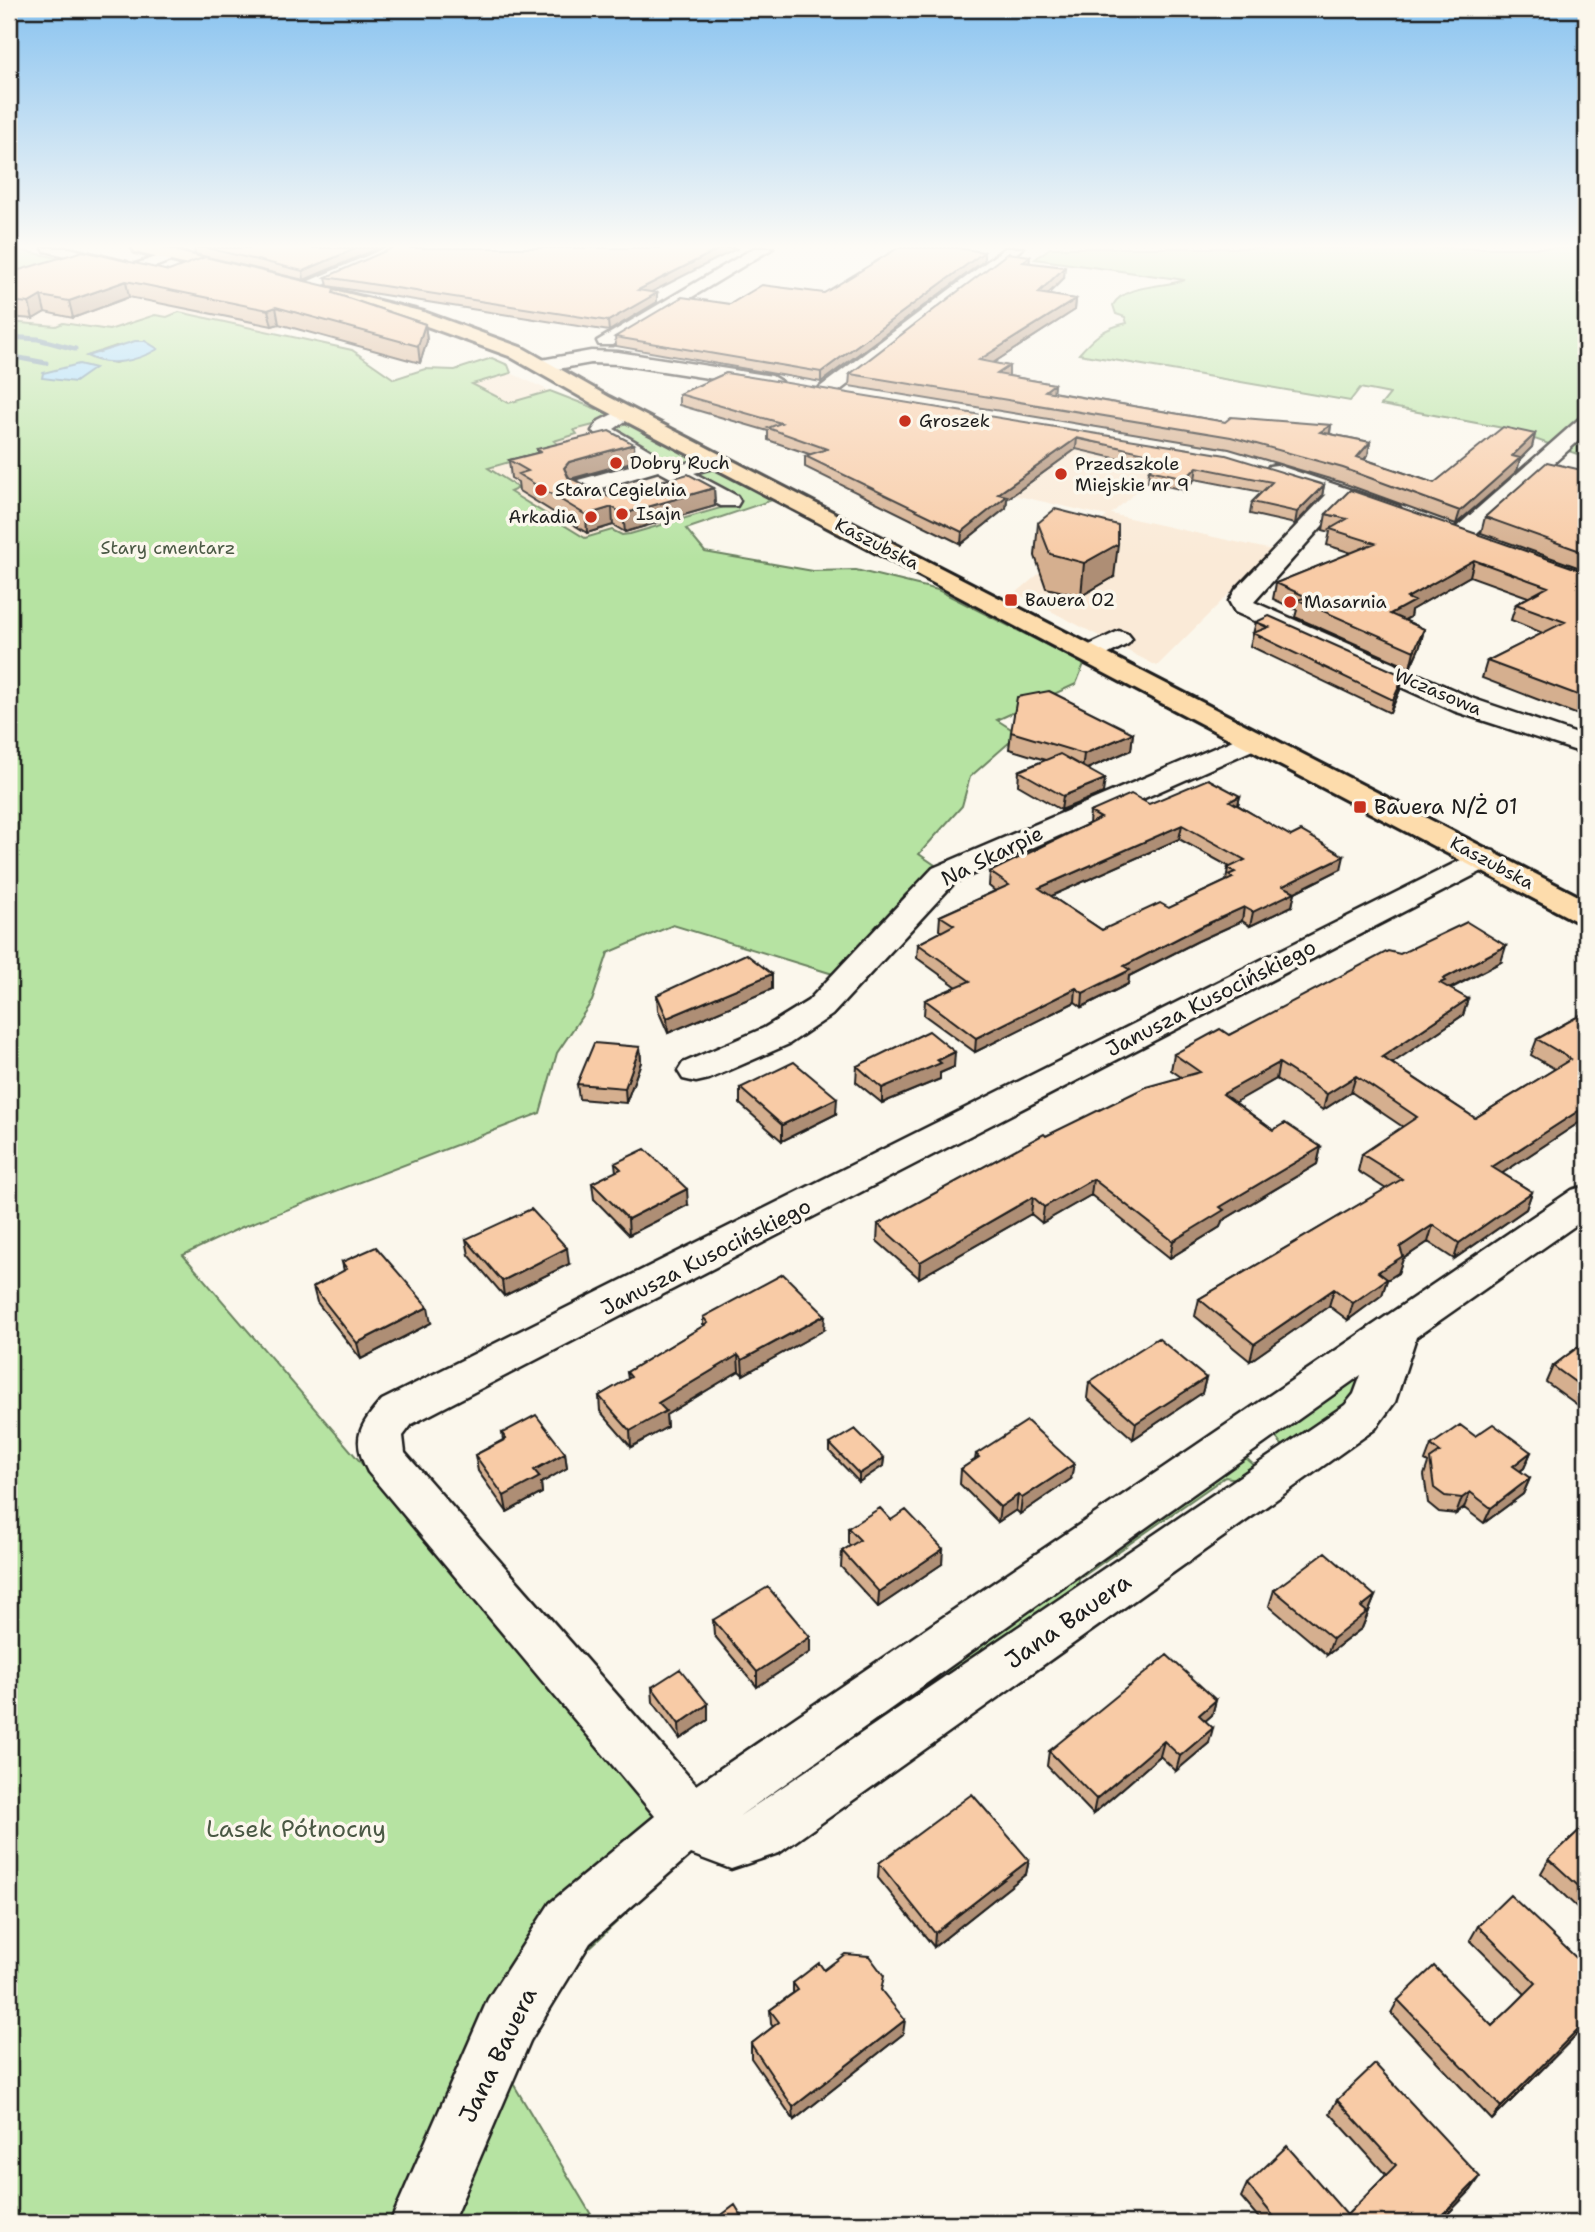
<svg xmlns="http://www.w3.org/2000/svg" width="1595" height="2232" font-family="'Shantell Sans',sans-serif">
	<style>
		.built { fill: #faead7 }
		.green { fill: #b6e3a2; stroke: #69805f; stroke-width: 2; fill-rule: evenodd }
		.water { fill: #9cd9fd; stroke: #698da3; stroke-width: 2 }
		.lines { fill: none; stroke-linecap: round; stroke-linejoin: round }
		.stream { stroke: #698da3; stroke-width: 5 }
		.minor-casing { stroke: #1c1c1c; stroke-width: 5 }
		.major-casing { stroke: #1c1c1c; stroke-width: 6 }
		.minor { fill: #fbf7ec; fill-rule: evenodd }
		.major { fill: #fddcac; fill-rule: evenodd }
		.wall { fill: #d5af8f; stroke: #1c1c1c; stroke-width: 2; fill-rule: evenodd }
		.shaded-wall { fill: #ae8e74; stroke: #1c1c1c; stroke-width: 2 }
		.building { fill: #f8cba6; stroke: #1c1c1c; stroke-width: 2; fill-rule: evenodd }
		.poi-dot { fill: #c8321e; stroke: #fbf7ec; stroke-width: 2.5 }
		.labels { text-anchor: middle; dominant-baseline: central; stroke-width: 7; stroke-linejoin: round; paint-order: stroke }
		.far-poi-label { font-size: 18px; fill: #1c1c1c; stroke: #fbf7ec; text-anchor: start }
		.far-street-label { font-size: 18px; fill: #1c1c1c; stroke: #fbf7ec }
		.far-park-label { font-size: 18px; fill: #4a5844; stroke: #fbf7ec }
		.poi-label { font-size: 21px; fill: #1c1c1c; stroke: #fbf7ec; text-anchor: start }
		.street-label { font-size: 21px; fill: #1c1c1c; stroke: #fbf7ec }
		.near-street-label { font-size: 24px; fill: #1c1c1c; stroke: #fbf7ec }
		.near-park-label { font-size: 24px; fill: #4a5844; stroke: #fbf7ec }
	</style>
	<rect width="100%" height="100%" fill="#fbf7ec"/>
	<filter id="ink" filterUnits="userSpaceOnUse"><feTurbulence type="fractalNoise" baseFrequency=".0143" numOctaves="2"/><feDisplacementMap in="SourceGraphic" scale="14" xChannelSelector="R" yChannelSelector="G"/><feConvolveMatrix kernelMatrix="1 2 1 2 8 2 1 2 1" color-interpolation-filters="sRGB"/></filter>
	<g filter="url(#ink)">
		<!-- built -->
		<path class="built" d="M9 288 342 307 270 332 179 312 167 317 155 315 109 330 63 323 56 326 9 322Z
			M511 373 550 391 509 403 470 384Z
			M605 422 687 463 751 500 630 534 622 535 612 530 585 538 509 491 518 488 487 468 562 447 553 441 573 430Z
			M1031 430 1178 455 1111 514 1272 550 1270 553 1157 666 1016 593 1107 516 955 482Z"/>
		<!-- green -->
		<path class="green" d="M9 248 73 261 9 288Z
			M1050 248H1586V457L1503 428 1381 405 1390 394 1360 388 1350 401 1079 354C1094 337 1104 328 1127 323L1125 317 1116 314 1113 305C1125 284 1166 287 1185 280L1035 259Z
			M179 312 352 350 394 379 425 369 455 370 492 358 508 365 511 373 472 384 509 403 550 391 612 415 605 422 574 430 577 434 554 441 562 447 488 468 519 488 510 492 585 538 612 530 622 535 630 534 738 503 695 476 699 470 717 469 775 499 686 529 705 552 813 571 856 570 938 590 1084 664 1076 684 997 720 1019 734 970 777 962 806 919 854 938 867 906 894 833 974 673 925 608 953 592 1001 557 1053 540 1113 242 1227 183 1255 693 1850 489 2043 596 2223H9V322L56 326 63 323 109 330 155 315 167 317ZM116 346 150 353 115 363 87 356Z
			M630 423 695 457C678 476 629 443 610 433L617 424Z
			M1358 1373 1365 1379 1369 1389 1289 1448 1282 1445 1273 1434Z
			M1245 1457 1255 1466 1251 1481 1225 1477 1079 1579 1075 1604 950 1678 942 1671Z"/>
		<!-- water -->
		<path class="water" d="M135 341H145L158 349C137 361 109 368 87 356Z
			M79 364 95 368 75 382 42 378 43 373Z"/>
		<g class="lines">
			<!-- stream -->
			<path class="stream" d="M9 337 38 339 75 349
				M9 356 46 363"/>
			<defs>
				<path id="minor" d="M43 248H69L127 262 129 266 175 251 183 256 134 275 126 270 45 251Z
					M385 248H407L310 291 304 292 295 287Z
					M754 248H773L613 345H599L597 341Z
					M1005 248H1023L834 395H820L817 391 820 387Z
					M591 351 618 352 772 376 782 382 772 388 618 364 591 363 541 372 531 366 541 360Z
					M627 407 637 413 614 429 653 452 655 459C665 457 668 463 677 464 693 466 707 451 724 455L727 460 724 465 694 473 737 496 740 501 737 506H721L689 489 610 512 571 492 568 487 571 482 644 462 592 431 599 421ZM658 471 673 479 613 497 598 489Z
					M1586 417V434L1468 541H1452L1448 536 1452 531 1579 419Z
					M1277 465 1399 506 1402 511 1391 518 1346 503 1340 506 1254 602 1474 699 1586 737V754L1454 711 1235 612 1229 601 1236 589 1326 495 1269 476 1266 471 1269 466Z
					M1119 631 1128 634 1132 639 1128 644 1099 659H1081L1077 654 1081 649Z
					M1254 731 1264 733 1268 739 1264 745 955 882 832 1015 789 1044 709 1079 696 1082 683 1079 678 1071 683 1063 764 1028 808 1001 933 868Z
					M1483 849 1494 851 1498 858 1494 865 412 1424 403 1436 405 1453 696 1785 1572 1190 1586 1186V1218L1416 1337 1395 1402 1375 1429 779 1853 731 1869 691 1854 590 1943 530 2041 452 2223H390L488 1999 550 1903 655 1816 368 1472C351 1439 359 1426 382 1400ZM1361 1375 1354 1394 1345 1405 738 1817Z"/>
				<path id="major" d="M133 248H161L424 312 523 348 609 397 1586 900V923L1574 920 595 405 509 356 410 320 135 252Z"/>
			</defs>
			<!-- minor casing -->
			<use href="#minor" class="minor-casing"/>
			<!-- major casing -->
			<use href="#major" class="major-casing"/>
			<!-- minor -->
			<use href="#minor" class="minor"/>
			<!-- major -->
			<use href="#major" class="major"/>
		</g>
		<!-- wall -->
		<path class="wall" d="M194 248H379L304 280 195 254Z
			M1030 256 1029 263 1064 278 1047 295 1076 299 1075 310 993 363 1009 366V376L1054 384 1053 392 1225 422 1331 425 1330 434 1370 442 1368 455 1364 459 1434 483 1535 434 1532 447 1520 459 1517 471 1456 524 1340 482 1229 449 849 386 850 374Z
			M984 261 821 382 616 346 615 337 730 304 824 293Z
			M169 271 335 294 425 324 427 341 420 363 279 324 272 326 129 297 73 318 45 312 33 319 9 317V273Z
			M326 277 652 292 657 293V302L609 331 328 286Z
			M726 373 1324 485 1322 496 1295 524 1250 514 1252 502 1262 492 1195 479 1184 490 1148 482 1149 470 1153 467 1076 449 1007 499 1006 508 961 544 805 467V456L809 454 768 440V431L679 405V394Z
			M537 449 635 461 573 479 609 497 714 488 715 506 625 532 613 525 587 533 519 491 518 482 511 478 509 460 537 453Z
			M1586 471V570L1481 533 1485 517Z
			M1326 514 1586 572V718L1482 678 1487 661 1543 633 1511 620 1516 604 1528 597 1470 576 1411 610 1410 617 1404 620 1424 629 1420 646 1410 668 1295 617 1297 610 1273 599 1276 583 1352 553 1327 545 1330 532 1323 530Z
			M1038 523 1114 577 1081 596 1046 588 1035 556Z
			M1256 622 1400 690 1390 713 1250 646Z
			M1011 732 1133 733 1131 750 1087 769 1103 793 1061 810 1018 785 1019 771 1045 760 1009 749Z
			M1240 796 1238 805 1341 869 1295 892 1292 906 1250 926 1242 921 1198 941 1129 976 1128 984 1082 1007 1075 1002 975 1052 924 1015 925 1000 957 987 917 958 918 944 942 932 939 930 940 916 995 891 989 886 990 872 1089 824 1090 812 1149 804ZM1179 839 1230 867 1228 868 1226 881 1169 908 1102 930 1051 896Z
			M1400 954 1501 962 1450 989 1468 999 1463 1015 1392 1063 1475 1118 1555 1069 1531 1055 1537 1039 1586 1012V1118L1502 1173 1532 1192 1526 1209 1454 1259 1428 1242 1403 1259 1398 1273 1387 1280 1382 1295 1348 1320 1329 1306 1250 1361 1195 1316 1199 1299 1386 1189 1358 1171 1362 1154 1403 1127 1351 1092 1323 1110 1276 1079 1235 1102 1273 1130 1321 1147 1317 1164 1222 1221 1220 1227 1170 1258 1091 1195 1042 1223 1031 1214 919 1278 877 1241 878 1224 1046 1136 1181 1077 1171 1070 1174 1054 1229 1035Z
			M772 989 668 1033 658 1010 657 995Z
			M640 1047 641 1062 626 1103 579 1099 577 1084Z
			M857 1066 954 1067 940 1073V1079L882 1103 856 1082Z
			M740 1088 836 1114 782 1141 740 1104Z
			M615 1163 688 1205 629 1235 594 1199 592 1183 616 1172Z
			M466 1239 569 1264 504 1296 469 1255Z
			M342 1262 431 1323 361 1359 317 1302 313 1287 344 1271Z
			M703 1317 824 1330 743 1375 739 1371 666 1415 667 1427 631 1447 600 1411 599 1396 628 1379 627 1372 703 1326Z
			M1586 1341V1411L1546 1382 1553 1366Z
			M1206 1378 1202 1393 1133 1439 1087 1398 1089 1382Z
			M502 1433 565 1453 567 1468 541 1483 542 1493 507 1512 478 1471 475 1455 503 1440Z
			M1475 1436 1531 1452 1524 1468 1520 1471 1530 1478 1523 1494 1484 1523 1464 1508 1456 1514 1439 1512 1428 1503 1424 1475 1428 1463 1425 1461 1431 1445Z
			M830 1444 884 1458 883 1466 859 1482 830 1452Z
			M976 1454 1071 1479 1020 1514 1016 1510 998 1522 960 1484 961 1469 975 1460Z
			M891 1520 942 1564 878 1607 841 1567 842 1551 850 1546 848 1543V1528Z
			M1274 1590 1375 1596 1362 1628 1327 1655 1269 1606Z
			M713 1620 810 1637V1652L757 1687 714 1635Z
			M652 1687 708 1704V1720L680 1739 653 1702Z
			M1216 1700 1212 1715 1205 1721 1209 1743 1176 1771 1160 1756 1093 1814 1047 1766 1049 1751Z
			M1586 1824V1916L1541 1873 1549 1859Z
			M1029 1860 1026 1874 934 1947 878 1878 879 1863Z
			M1478 1926 1586 1967V2025L1492 2120 1391 2013 1398 2000 1492 2026 1514 2005 1525 1994 1470 1940Z
			M824 1970 882 1991 903 2034 794 2120 751 2058V2044L773 2027 771 2024 770 2010 793 1993V1983Z
			M1337 2100 1471 2190 1439 2223H1263L1241 2197 1247 2184 1347 2215 1386 2175 1330 2113Z"/>
		<!-- shaded-wall -->
		<path class="shaded-wall" d="M357 248H379L304 280 303 271Z
			M721 248H738L638 299V290Z
			M984 252V261L821 382V372Z
			M1030 256 1029 267 1023 262Z
			M1065 267 1064 278 1037 305 1038 293Z
			M126 281 129 297 73 318 69 301Z
			M657 293V302L609 331 608 321Z
			M41 296 45 312 33 319 29 303Z
			M1076 299 1075 310 979 372V360Z
			M276 307 279 324 272 326 268 310Z
			M425 324 427 341 420 363 418 346Z
			M1009 366V378L997 374Z
			M1054 384 1053 396 1045 391Z
			M1331 425 1329 437 1320 432Z
			M1535 434 1532 447 1520 459 1517 471 1456 524 1460 511 1512 456Z
			M1077 438 1076 449 1007 499 1006 508 961 544 962 532 998 494Z
			M1370 442 1368 455 1354 470 1357 457Z
			M634 444 635 461 570 479 564 468 569 462Z
			M1197 467 1195 479 1184 490 1186 478Z
			M1324 485 1322 496 1295 524 1297 512Z
			M714 488 715 506 625 532 623 514Z
			M612 507 613 525 587 533 586 515Z
			M1118 544 1114 577 1081 596 1084 563Z
			M1474 560 1470 576 1411 610 1410 617 1386 630 1390 614 1407 598Z
			M1424 629 1420 646 1410 668 1414 651Z
			M1404 676 1400 690 1390 713 1393 700Z
			M1133 733 1131 750 1082 771 1084 754Z
			M1105 779 1103 793 1061 810 1063 796Z
			M1240 796 1237 809 1230 801Z
			M1182 825 1179 839 1038 902 1039 888Z
			M1344 856 1341 869 1295 892 1292 906 1250 926 1253 912 1283 886Z
			M1244 907 1242 921 1198 941 1129 976 1128 984 1082 1007 1083 993 1124 966 1200 927Z
			M1506 946 1501 962 1441 993 1436 999 1443 979Z
			M772 974V989L668 1033 667 1018Z
			M1076 988 1075 1002 975 1052 976 1038Z
			M1468 999 1463 1015 1378 1073 1382 1057Z
			M640 1047 641 1062 626 1103 625 1088Z
			M955 1052 954 1067 940 1073V1079L882 1103V1088Z
			M1586 1060V1073L1580 1064Z
			M1279 1063 1276 1079 1220 1111 1223 1094Z
			M1356 1076 1351 1092 1323 1110 1327 1094Z
			M837 1098 836 1114 782 1141V1125Z
			M1586 1106V1118L1486 1184 1492 1167Z
			M1321 1147 1317 1164 1222 1221 1220 1227 1170 1258 1173 1241 1220 1207Z
			M1093 1179 1091 1195 1042 1223 1044 1207Z
			M687 1189 688 1205 629 1235 628 1219Z
			M1532 1192 1526 1209 1454 1259 1459 1243Z
			M1033 1197 1031 1214 919 1278 920 1262Z
			M1433 1225 1428 1242 1403 1259 1398 1273 1387 1280 1382 1295 1348 1320 1353 1303 1400 1247Z
			M567 1248 569 1264 504 1296 502 1281Z
			M1334 1289 1329 1306 1250 1361 1254 1344Z
			M428 1307 431 1323 361 1359 357 1343Z
			M825 1315 824 1330 743 1375 742 1360Z
			M738 1355 739 1371 666 1415 667 1427 631 1447 630 1431 658 1403Z
			M1206 1378 1202 1393 1133 1439 1136 1423Z
			M1531 1452 1524 1468 1507 1481 1513 1466Z
			M565 1453 567 1468 541 1483 542 1493 507 1512 504 1496 534 1470Z
			M884 1458 883 1466 859 1482V1474Z
			M1074 1464 1071 1479 1020 1514 1022 1498Z
			M1530 1478 1523 1494 1484 1523 1491 1508Z
			M1470 1492 1464 1508 1456 1514 1462 1498Z
			M1018 1495 1016 1510 998 1522 1000 1507Z
			M943 1549 942 1564 878 1607 879 1592Z
			M1375 1596 1362 1628 1327 1655 1333 1639 1361 1607Z
			M810 1637V1652L757 1687V1672Z
			M1216 1700 1212 1715 1195 1730 1199 1715Z
			M708 1704V1720L680 1739 679 1724Z
			M1213 1728 1209 1743 1176 1771 1180 1756Z
			M1164 1741 1160 1756 1093 1814 1096 1799Z
			M1029 1860 1026 1874 934 1947 935 1933Z
			M905 2020 903 2034 794 2120 793 2107Z
			M1586 2021V2025L1492 2120 1501 2107Z
			M1480 2177 1471 2190 1439 2223H1435Z"/>
		<!-- building -->
		<path class="building" d="M207 248H357L303 271Z
			M392 248H721L638 290 657 293 608 321 326 277Z
			M898 248H957L984 252 821 372 615 337 682 297 730 304 762 285 824 293Z
			M83 251 169 271 205 257 334 288 333 293 425 324 418 346 276 307 268 310 126 281 69 301 41 296 29 303 9 301V273Z
			M1008 253 1030 256 1023 262 1065 267 1038 293 1076 299 979 360 1009 366 997 374 1054 384 1045 391 1225 422 1231 417 1331 425 1320 432 1370 442 1357 457 1434 483 1503 427 1535 434 1512 456 1520 458 1460 511 1343 468 1231 437 850 374Z
			M726 373 1226 455 1324 485 1297 512 1252 502 1272 482 1197 467 1186 478 1149 470 1164 457 1077 438 998 494 1007 496 962 532 805 456 827 449 768 428 781 423 679 394Z
			M609 431 634 444 569 462 564 468 568 477 609 497 688 474 714 488 623 514 612 507 586 515 518 474 528 471 509 460 541 452 537 449Z
			M1547 462 1586 471V553L1485 517Z
			M1350 490 1586 572V698L1487 661 1565 622 1516 604 1548 587 1474 560 1407 598 1414 601 1390 614 1424 629 1414 651 1298 600 1307 597 1276 583 1375 543 1330 529 1347 519 1326 514Z
			M1055 509 1118 525V544L1084 563 1050 554 1038 523Z
			M1269 616 1404 676 1393 700 1253 633 1269 627 1256 622Z
			M1049 691 1133 733 1084 754 1011 732 1017 697Z
			M1060 754 1105 779 1063 796 1019 771Z
			M1208 779 1240 796 1230 801 1291 836 1301 831 1344 856 1283 886 1295 892 1253 912 1244 907 1200 927 1124 966 1130 970 1083 993 1076 988 976 1038 925 1000 970 981 918 944 954 925 940 916 1009 885 990 872 1101 818 1090 812 1131 794 1149 804ZM1182 825 1245 860 1228 868 1235 872 1228 875 1233 878 1169 908 1160 903 1102 930 1039 888Z
			M1467 922 1506 946 1443 979 1445 981 1440 983 1468 999 1382 1057 1475 1118 1571 1059 1537 1039 1586 1012V1060L1580 1064 1586 1068V1106L1492 1167 1532 1192 1459 1243 1433 1225 1400 1247 1403 1256 1378 1272 1387 1279 1353 1303 1334 1289 1254 1344 1199 1299 1402 1179 1362 1154 1417 1117 1356 1076 1327 1094 1279 1063 1223 1094 1273 1130 1285 1123 1321 1147 1220 1207 1224 1210 1173 1241 1093 1179 1044 1207 1033 1197 920 1262 878 1224 1044 1134 1046 1136 1146 1087 1200 1072 1174 1054 1220 1029 1229 1035 1388 951 1400 954Z
			M746 954 772 974 667 1018 657 995Z
			M929 1031 955 1052 937 1060 941 1063 882 1088 857 1066Z
			M594 1043 640 1047 625 1088 577 1084Z
			M794 1062 837 1098 782 1125 740 1088Z
			M645 1149 687 1189 628 1219 592 1183 621 1169 615 1163Z
			M531 1209 567 1248 502 1281 466 1239Z
			M376 1247 428 1307 357 1343 313 1287 347 1269 342 1262Z
			M783 1274 825 1315 742 1360 738 1355 658 1403 666 1411 630 1431 599 1396 631 1377 627 1372 708 1323 703 1317Z
			M1158 1338 1206 1378 1136 1423 1089 1382Z
			M1586 1341V1390L1553 1366Z
			M536 1415 565 1453 534 1470 540 1477 504 1496 475 1455 506 1439 502 1433Z
			M1027 1421 1074 1464 1022 1498 1018 1495 1000 1507 961 1469 979 1457 976 1454Z
			M1493 1424 1531 1452 1513 1466 1530 1478 1491 1508 1470 1492 1462 1498 1445 1496 1434 1488 1430 1459 1440 1452 1431 1445 1460 1425 1475 1436Z
			M855 1429 884 1458 859 1474 830 1444Z
			M880 1508 891 1520 906 1510 943 1549 879 1592 842 1551 860 1540 848 1528Z
			M1325 1552 1375 1596 1361 1607 1367 1612 1333 1639 1274 1590Z
			M768 1587 810 1637 757 1672 713 1620Z
			M1167 1655 1216 1700 1199 1715 1213 1728 1180 1756 1164 1741 1096 1799 1049 1751Z
			M680 1669 708 1704 679 1724 652 1687Z
			M972 1794 1029 1860 935 1933 879 1863Z
			M1586 1824V1893L1549 1859Z
			M1510 1895 1586 1967V2021L1501 2107 1398 2000 1434 1966 1492 2026 1514 2005 1536 1983 1478 1926Z
			M845 1954 869 1956 884 1976 881 1990 905 2020 793 2107 751 2044 779 2022 770 2010 798 1990 793 1983 819 1963 824 1970Z
			M1375 2064 1480 2177 1435 2223H1279L1247 2184 1287 2146 1347 2215 1396 2165 1337 2100Z
			M735 2205 746 2223H711Z"/>
	</g>
	<!-- sky -->
	<linearGradient id="sky" x2="0" y2="1"><stop stop-color="#89c3f0"/><stop offset="0.44" stop-color="#fdfbf6"/><stop offset="1" stop-color="#fdfbf6" stop-opacity="0"/></linearGradient>
	<rect width="1595" height="560" fill="url(#sky)"/>
	<!-- markers -->
	<g class="poi-dot">
		<circle cx="905" cy="421" r="7"/>
		<circle cx="616" cy="463" r="7"/>
		<circle cx="1061" cy="474" r="7"/>
		<circle cx="541" cy="490" r="7"/>
		<circle cx="622" cy="514" r="7"/>
		<circle cx="591" cy="517" r="7"/>
		<rect x="1004" y="593" width="14" height="14" rx="3.5"/>
		<circle cx="1290" cy="602" r="7"/>
		<rect x="1353" y="800" width="14" height="14" rx="3.5"/>
	</g>
	<g class="labels">
		<!-- far-poi labels -->
		<g class="far-poi-label">
			<text x="919" y="421">Groszek</text>
			<text x="630" y="463">Dobry Ruch</text>
			<text x="1075" y="464">Przedszkole<tspan x="1075" dy="21">Miejskie nr 9</tspan></text>
			<text x="555" y="490">Stara Cegielnia</text>
			<text x="636" y="514">Isajn</text>
			<text x="577" y="517" text-anchor="end">Arkadia</text>
			<text x="1025" y="600">Bauera 02</text>
			<text x="1304" y="602">Masarnia</text>
		</g>
		<!-- far-street labels -->
		<g class="far-street-label">
			<text transform="translate(877 544) rotate(27)">Kaszubska</text>
			<text transform="translate(1438 692) rotate(23)">Wczasowa</text>
			<text transform="translate(1492 863) rotate(28)">Kaszubska</text>
		</g>
		<!-- far-park labels -->
		<g class="far-park-label">
			<text x="168" y="548">Stary cmentarz</text>
		</g>
		<!-- poi labels -->
		<g class="poi-label">
			<text x="1374" y="807">Bauera N/Ż 01</text>
		</g>
		<!-- street labels -->
		<g class="street-label">
			<text transform="translate(992 856) rotate(-26)">Na Skarpie</text>
			<text transform="translate(1211 998) rotate(-27)">Janusza Kusocińskiego</text>
			<text transform="translate(706 1257) rotate(-27)">Janusza Kusocińskiego</text>
		</g>
		<!-- near-street labels -->
		<g class="near-street-label">
			<text transform="translate(1068 1621) rotate(-35)">Jana Bauera</text>
			<text transform="translate(498 2055) rotate(-64)">Jana Bauera</text>
		</g>
		<!-- near-park labels -->
		<g class="near-park-label">
			<text x="296" y="1829">Lasek Północny</text>
		</g>
	</g>
	<!-- margin -->
	<rect width="1595" height="2232" fill="none" stroke="#fbf7ec" stroke-width="35"/>
	<rect x="18" y="18" width="1560" height="2197" fill="none" stroke="#1c1c1c" stroke-width="2.5" filter="url(#ink)"/>
</svg>
